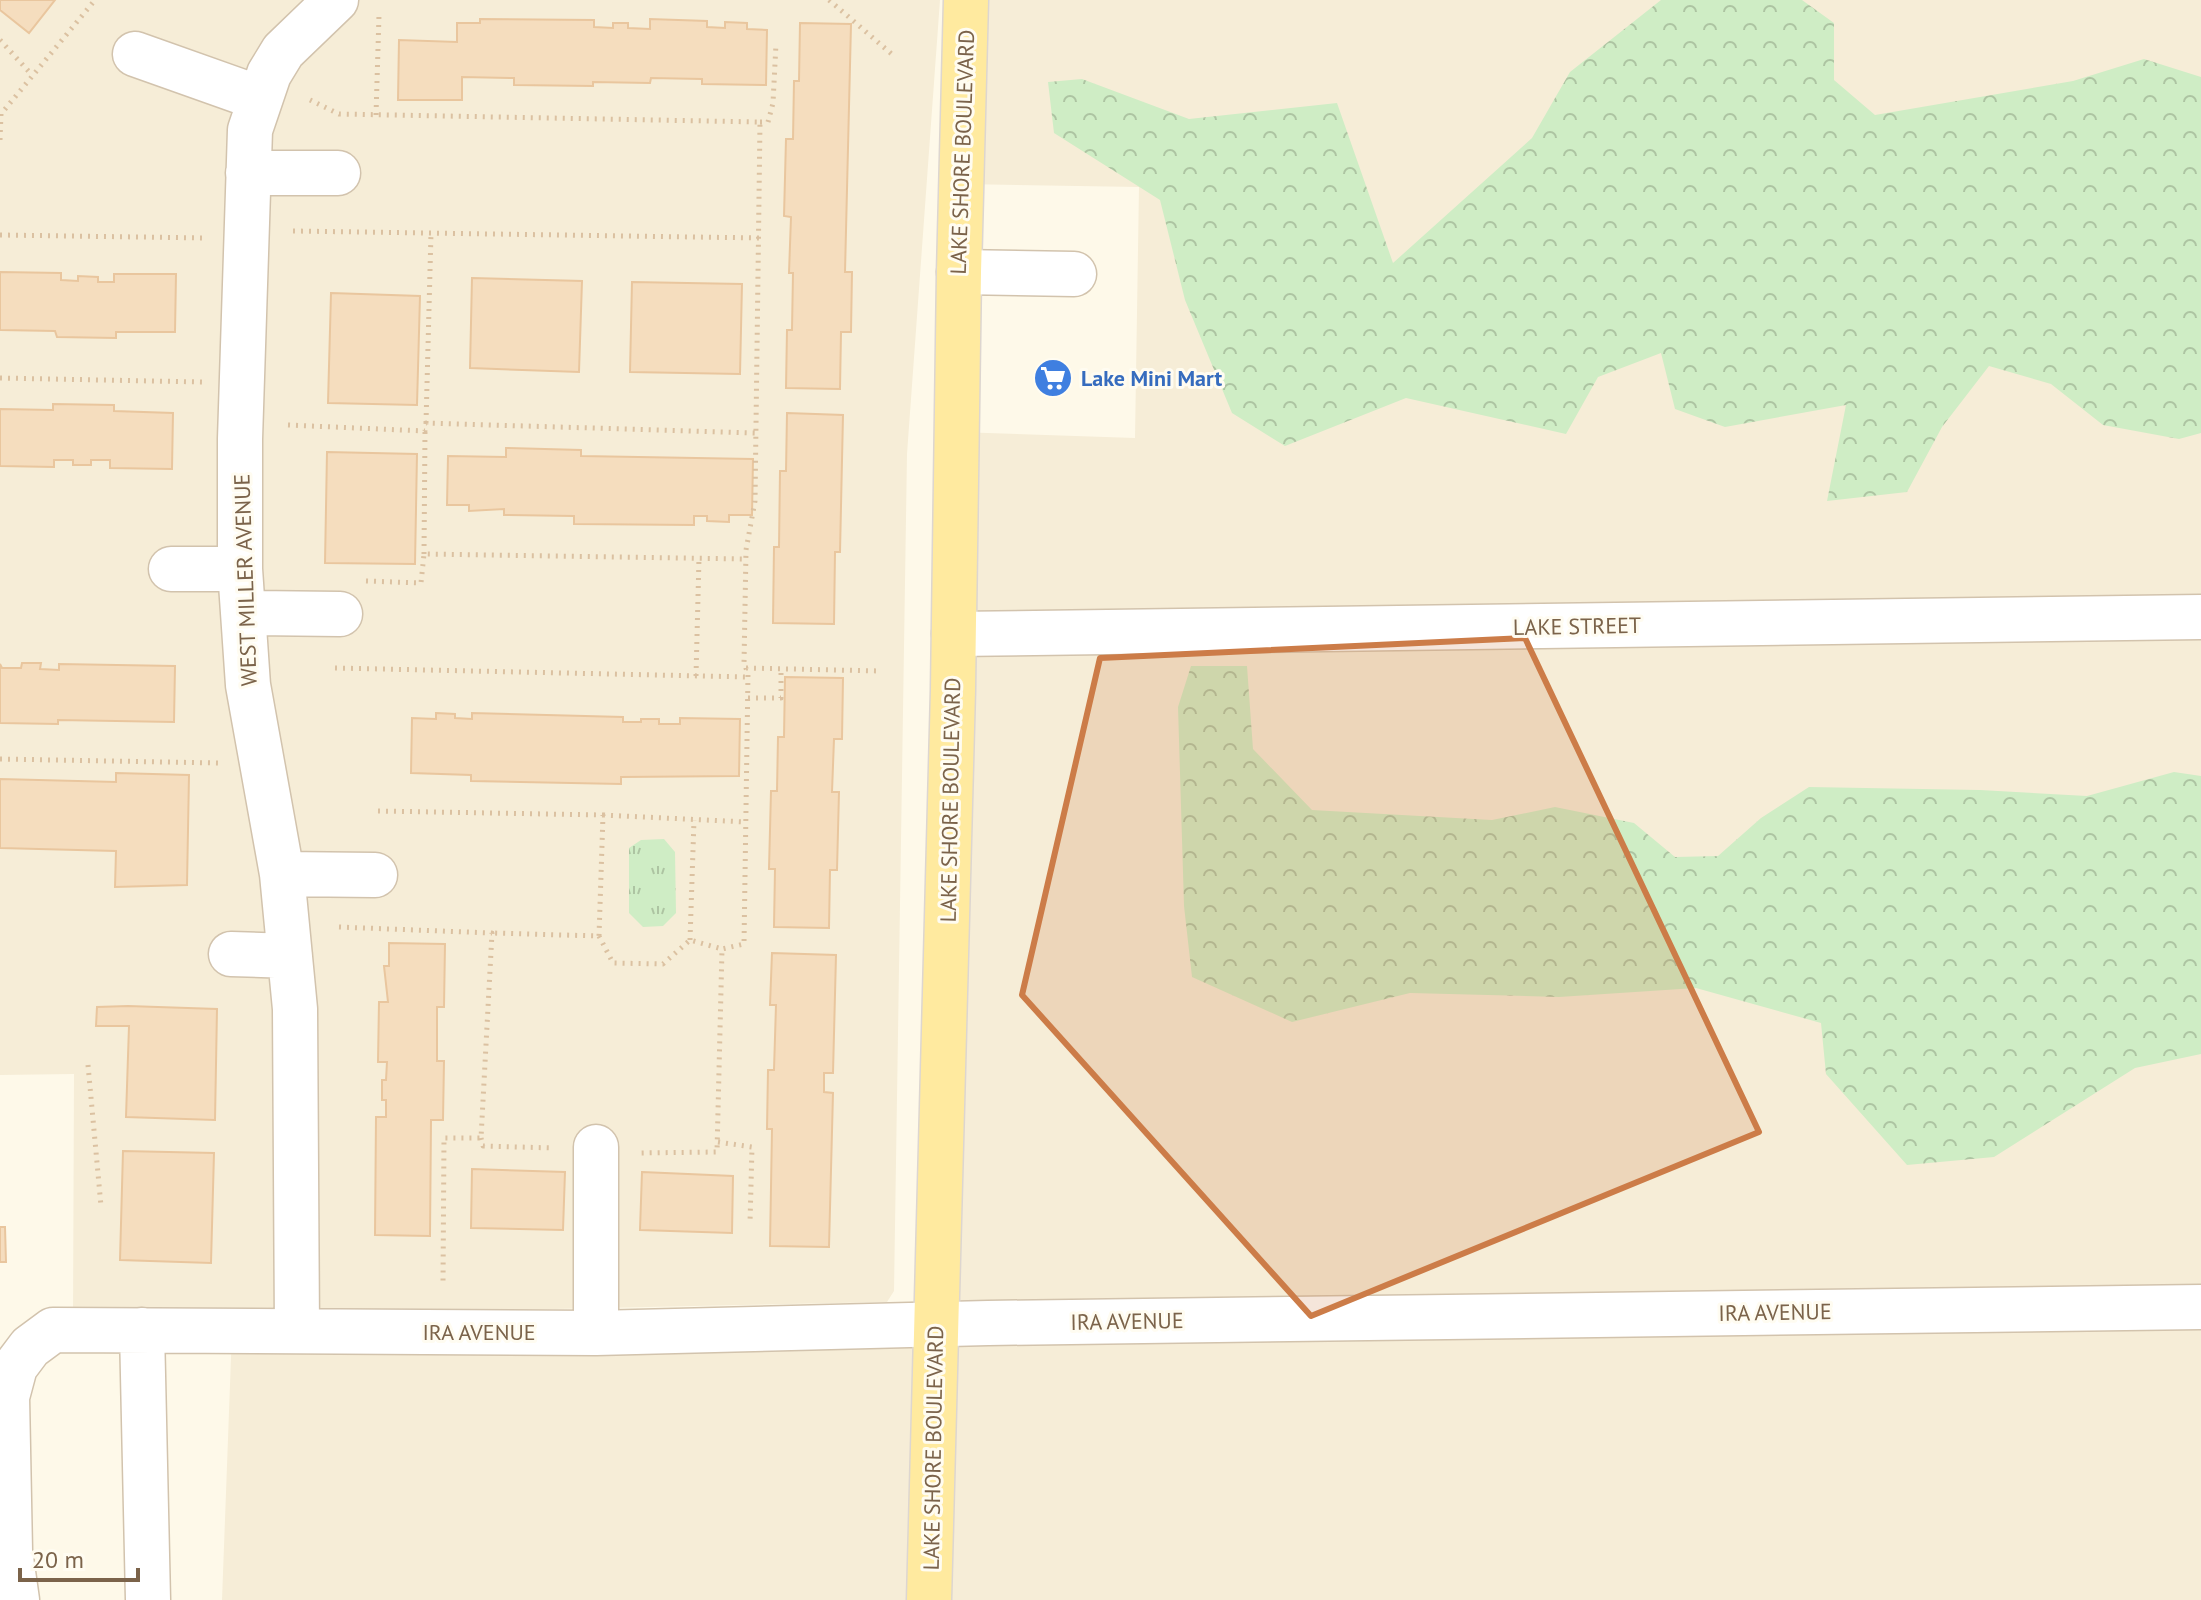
<svg xmlns="http://www.w3.org/2000/svg" width="2201" height="1600" font-family="'PT Sans',sans-serif">
	<style>
		.residential { fill: #f6edd7 }
		.grass { fill: url(#grass-tufts) }
		.forest { fill: url(#forest-crowns) }
		.building { fill: #f5ddbe; stroke: #e9c69e; stroke-width: 2 }
		.lines { fill: none; stroke-linecap: round; stroke-linejoin: round }
		.minor-casing { stroke: #d2c3ad; stroke-width: 47 }
		.major-casing { stroke: #ddd6d0; stroke-width: 47 }
		.path { stroke: #dbc1a1; stroke-width: 5; stroke-dasharray: 2 6; stroke-linecap: butt }
		.minor { stroke: #fff; stroke-width: 44 }
		.major { stroke: #ffea9f; stroke-width: 44 }
		.marked { fill: #cc7c48; fill-opacity: 0.2; stroke: #cc7c48; stroke-width: 6; stroke-linejoin: round }
		.labels { text-anchor: middle; dominant-baseline: central; stroke-width: 6; stroke-linejoin: round; paint-order: stroke }
		.street-label { font-size: 22px; fill: #7b634a; stroke: #fffcf1 }
		.shop-label { font-size: 22px; font-weight: bold; fill: #366cbe; stroke: #fffcf1; text-anchor: start }
	</style>
	<defs>
		<pattern id="grass-tufts" width="24" height="20" patternUnits="userSpaceOnUse" patternTransform="scale(2)"><rect width="24" height="20" fill="#cfedc5"/><path d="M3 7l-1-3M5 7V3M7 7l1-3M15 17l-1-3M17 17v-4M19 17l1-3" fill="none" stroke="#adc4a2"/></pattern>
		<pattern id="forest-crowns" width="20" height="18" patternUnits="userSpaceOnUse" patternTransform="scale(2)"><rect width="20" height="18" fill="#cfedc5"/><path d="M2 6a3 3 0 1 1 6 0M12 15a3 3 0 1 1 6 0" fill="none" stroke="#adc4a2"/></pattern>
	</defs>
	<rect width="100%" height="100%" fill="#fef9e9"/>
	<!-- residential -->
	<path class="residential" d="M0 0H940L907 454 894 1291 887 1302 73 1319 74 1074 0 1075Z
		M966 0H2201V1600H222L232 1331 935 1325 957 432 1135 438 1139 187 961 184Z"/>
	<!-- grass -->
	<path class="grass" d="M664 839 675 852 676 913 663 926 643 927 629 913V848L641 840Z"/>
	<!-- forest -->
	<path class="forest" d="M1661 0H1802L1834 23V80L1875 115 2073 81 2144 59 2201 77V433L2179 439 2103 425 2051 384 1989 366 1942 427 1907 492 1827 501 1846 405 1725 427 1675 409 1661 353 1598 377 1566 434 1406 398 1285 446 1232 413 1185 300 1160 200 1054 133 1048 82 1082 79 1189 119 1337 103 1393 263 1532 138 1570 72Z
		M1191 666H1247L1253 749 1312 810 1492 820 1555 807 1634 823 1675 857 1718 856 1761 818 1809 787 1980 790 2087 796 2174 772 2201 776V1054L2135 1068 1994 1157 1907 1165 1826 1074 1821 1023 1696 988 1559 997 1410 993 1292 1022 1192 977 1184 906 1178 707Z"/>
	<!-- building -->
	<path class="building" d="M0 0H55L29 33 0 10Z
		M480 19 594 20V27L613 28V23H628V28L650 29V19L707 21V27L725 28V22L747 23V29L767 30 766 85 702 84V79L651 78 650 83 593 82V86L514 85V78L462 77V100H398L399 40 457 42V23H480Z
		M800 23 851 24 845 272H852L851 332H841L840 389 786 388 787 330H792L793 273H789L791 217 784 216 786 139H793L794 81H799Z
		M0 272 61 273V280L78 281V276L98 277V282H114V274H176L175 332H116V338L57 337 55 331 0 330Z
		M472 278 582 281 579 372 470 368Z
		M632 282 742 284 740 374 630 372Z
		M331 293 420 296 417 405 328 403Z
		M53 404 114 405V411L173 413 172 469 110 468V460H91V465H73V460H54V467L0 466V409L53 410Z
		M787 413 843 415 840 552H835L834 624 773 623 774 547H779L780 471H786Z
		M506 448 581 450V456L753 459 752 515H729V522L707 521V516H694V525L574 524V516L504 515V509L469 511V505H447L448 456 506 457Z
		M327 452 417 454 415 564 325 563Z
		M22 663H41L40 669 59 670V664L175 666 174 722 58 720V724L0 723V664L2 668H21Z
		M785 677 843 678 842 739H834L832 792H839L837 870H830L829 928 774 927 775 869H769L771 791H777L778 737H784Z
		M436 713 455 714V718L472 719V713L623 717V722H641V719H659V724H680V718L740 719 739 776 621 777V784L471 781V775L411 773 412 718 436 719Z
		M116 773 189 775 187 885 115 887 116 851 0 848V779L116 782Z
		M389 943 445 944 444 1007H437V1061H444L443 1120H431L430 1236 375 1235 376 1117H386V1100H382V1080H386L387 1062H378L379 1002H388L384 966H389Z
		M772 953 836 955 833 1073H824V1092L833 1093 829 1247 770 1246 772 1129H767L768 1070H774L776 1005H770Z
		M128 1006 217 1009 215 1120 126 1117 129 1026H96L97 1007Z
		M123 1151 214 1153 211 1263 120 1260Z
		M472 1169 565 1172 563 1230 471 1228Z
		M642 1172 733 1176 732 1233 640 1230Z
		M0 1227H5L6 1262H0Z"/>
	<g class="lines">
		<defs>
			<path id="minor" d="M135 54 259 98
				M248 173H338
				M959 272 1074 274
				M171 569H240
				M243 613 340 614
				M954 634 2201 617
				M282 874 375 875
				M231 954 290 956
				M142 1330 148 1600
				M297 1331 295 1009 282 874 248 685 240 569V439L250 130 269 74 283 51 336 0
				M596 1333V1147
				M17 1600 10 1551 7 1397 15 1367 30 1347 53 1330 596 1333 988 1323 2201 1307"/>
			<path id="major" d="M929 1600 953 690 959 272 966 0"/>
		</defs>
		<!-- minor casing -->
		<use href="#minor" class="minor-casing"/>
		<!-- major casing -->
		<use href="#major" class="major-casing"/>
		<!-- path -->
		<path class="path" d="M829 0 894 56
			M0 40 32 75
			M310 100 339 114 760 122 755 501 746 550 744 664 748 673 744 944 722 949 717 1152 636 1153
			M376 115 379 15
			M760 122H768L773 103 776 44
			M0 140 1 114 95 0
			M293 231 760 238
			M0 235 207 238
			M0 378 203 382
			M426 423 431 233
			M288 425 425 431 426 423 756 433
			M424 554 425 431
			M366 581 421 583 424 554 747 559
			M335 668 748 677
			M746 668 880 671
			M696 676 699 558
			M748 698H781V668
			M0 759 219 763
			M378 811 603 815 599 936 492 933
			M603 815 746 822
			M339 927 492 933 481 1138H444L443 1283
			M599 936 613 963 663 964 690 940 722 949
			M690 940 694 820
			M88 1065 101 1206
			M481 1138 483 1146 554 1148
			M718 1142 752 1147 750 1223"/>
		<!-- minor -->
		<use href="#minor" class="minor"/>
		<!-- major -->
		<use href="#major" class="major"/>
	</g>
	<!-- marked area -->
	<path class="marked" d="M1525 638 1759 1132 1311 1316 1022 995 1100 658Z"/>
	<!-- icons -->
	<defs>
		<symbol id="supermarket-disc" viewBox="-11 -11 22 22"><circle r="9.5" fill="#3f7fe0" stroke="#fffcf1"/><path d="M-6-5.5h2.5l.6 2H6L4.5 2H-2.5L-4.4-4H-6ZM-1.5 3.2a1.3 1.3 0 1 0 .1 0ZM3 3.2a1.3 1.3 0 1 0 .1 0Z" fill="#fff"/></symbol>
	</defs>
	<g fill-rule="evenodd">
		<use href="#supermarket-disc" x="1031" y="356" width="44" height="44"/>
	</g>
	<g class="labels">
		<!-- street labels -->
		<g class="street-label">
			<text transform="translate(962 152) rotate(-88)">LAKE SHORE BOULEVARD</text>
			<text transform="translate(245 580) rotate(-92)">WEST MILLER AVENUE</text>
			<text transform="translate(1577 626) rotate(-1)">LAKE STREET</text>
			<text transform="translate(950 800) rotate(-89)">LAKE SHORE BOULEVARD</text>
			<text transform="translate(1775 1312) rotate(-1)">IRA AVENUE</text>
			<text transform="translate(1127 1321) rotate(-1)">IRA AVENUE</text>
			<text x="479" y="1332">IRA AVENUE</text>
			<text transform="translate(933 1448) rotate(-89)">LAKE SHORE BOULEVARD</text>
		</g>
		<!-- shop labels -->
		<g class="shop-label">
			<text x="1081" y="378">Lake Mini Mart</text>
		</g>
	</g>
	<!-- scale -->
	<path d="M20 1568v12h118v-12" fill="none" stroke="#7b634a" stroke-width="4"/>
	<text x="32" y="1568" font-size="24" fill="#7b634a" stroke="#fffcf1" stroke-width="6" paint-order="stroke">20 m</text>
</svg>
